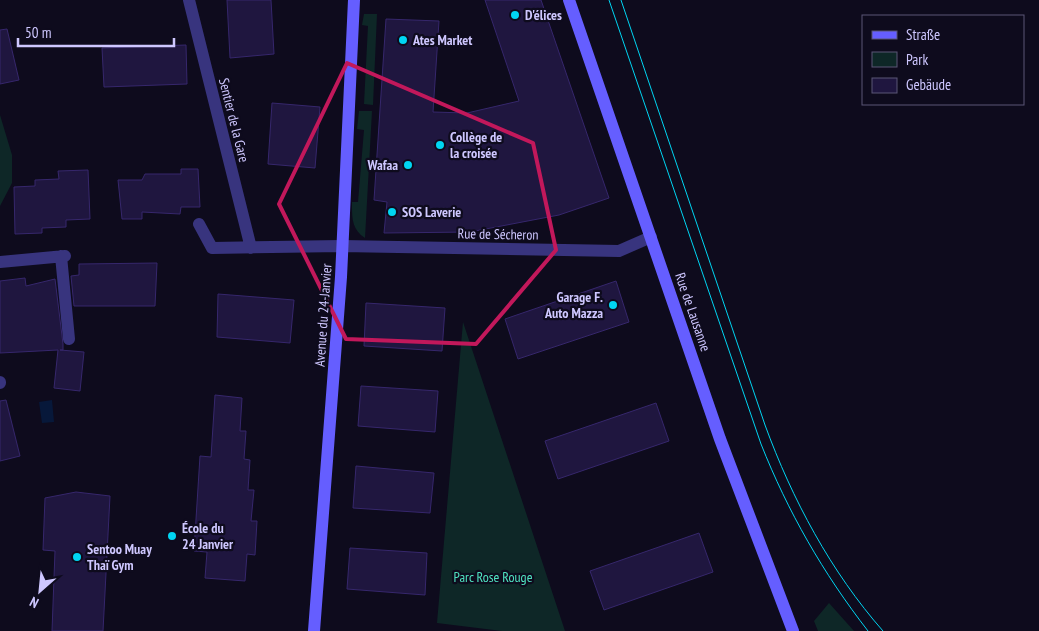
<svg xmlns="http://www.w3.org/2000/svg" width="1039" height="631" font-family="'PT Sans Narrow',sans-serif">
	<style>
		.green { fill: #0e2727 }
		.water { fill: #07183a }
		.building { fill: #1f163f; stroke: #36276c }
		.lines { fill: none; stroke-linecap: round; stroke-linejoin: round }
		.street { stroke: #38347e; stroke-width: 12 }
		.secondary { stroke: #655eff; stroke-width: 12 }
		.tram { stroke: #00d5f2; stroke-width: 1 }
		.marked { fill: none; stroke: #c2185b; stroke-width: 4; stroke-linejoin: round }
		.poi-dot { fill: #00d5f2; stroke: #0e0b1d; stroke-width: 2 }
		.labels { text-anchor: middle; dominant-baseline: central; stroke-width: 4.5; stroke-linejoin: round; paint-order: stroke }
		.poi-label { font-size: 14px; font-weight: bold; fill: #cec7ff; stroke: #0e0b1d; text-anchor: start }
		.street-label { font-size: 14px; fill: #cec7ff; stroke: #0e0b1d }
		.park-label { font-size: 14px; fill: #4fe3c1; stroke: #0e0b1d }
	</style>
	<rect width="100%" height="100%" fill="#0e0b1d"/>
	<!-- green -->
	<path class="green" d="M364 14H377L373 105 364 104 368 26 362 25Z
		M359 111H372L365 238C351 229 352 216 352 202H358L364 130 357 129Z
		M0 115 12 155V183L0 206Z
		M463 322 565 631H502L437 623Z
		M829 603 854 631H818L814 621Z"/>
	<!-- water -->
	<path class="water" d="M52 400 54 422 42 423 39 402Z"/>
	<!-- building -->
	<path class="building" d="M227 0H271L274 54 230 58Z
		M485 0H541L609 198 559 215 470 232 384 233 387 202 374 200 386 19 439 21 433 112 467 113 519 101Z
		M7 29 19 80 0 84V30Z
		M186 45 187 84 104 87 102 48Z
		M272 103 320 107 315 168 268 164Z
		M181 169H198L200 207H181L180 214 142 212V219H122L118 180H142L145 174H181Z
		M88 170 90 219 66 220V227L42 228V233L15 234 14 187 35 186V180L59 179 58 171Z
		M157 263 155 306H74L71 276 79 275V264Z
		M25 278 26 286 55 279 63 344V350H60L84 352 80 391 54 388 58 350 0 353V281Z
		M616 281 629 322 518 359 505 319Z
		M218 294 294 300 290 343 217 337Z
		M366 303 445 308 442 351 364 346Z
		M361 386 438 391 435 432 358 426Z
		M215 395 242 398 240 431H246L244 459 250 460 248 490H254L251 521H257L255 555 247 554 245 581 205 578 207 552 194 551 200 456 211 457Z
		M6 400 20 456 0 461V401Z
		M656 403 669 441 558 479 545 441Z
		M356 466 434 473 430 513 353 508Z
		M76 492 110 496 103 631H52L55 551 43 550 45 498Z
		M699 533 713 572 604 610 590 571Z
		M350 548 427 553 425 595 347 589Z"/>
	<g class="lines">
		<!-- street -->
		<path class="street" d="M189 0 251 248
			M199 224 212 248 342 246 619 251 651 237
			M61 256 69 339
			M0 262 65 256
			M0 382V383"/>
		<!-- secondary -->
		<path class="secondary" d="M569 0 720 439 793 631
			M314 631 341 277 354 0"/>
		<!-- tram -->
		<path class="tram" d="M609 0 761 444C788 512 823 573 868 631
			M621 0 765 425C792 499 831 572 883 631"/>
	</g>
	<!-- marked area -->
	<path class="marked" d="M347 63 533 143 556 250 476 344 346 339 279 204Z"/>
	<!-- markers -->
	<g class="poi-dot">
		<circle cx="515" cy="15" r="5"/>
		<circle cx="403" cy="40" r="5"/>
		<circle cx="440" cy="145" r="5"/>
		<circle cx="408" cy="165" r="5"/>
		<circle cx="392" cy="212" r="5"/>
		<circle cx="613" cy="305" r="5"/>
		<circle cx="172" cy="536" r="5"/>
		<circle cx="77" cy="557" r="5"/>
	</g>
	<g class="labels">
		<!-- poi labels -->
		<g class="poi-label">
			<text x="525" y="15">D'élices</text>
			<text x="413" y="40">Ates Market</text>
			<text x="450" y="137">Collège de<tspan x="450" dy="16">la croisée</tspan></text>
			<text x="398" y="165" text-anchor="end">Wafaa</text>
			<text x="402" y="212">SOS Laverie</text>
			<text x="603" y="297" text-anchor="end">Garage F.<tspan x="603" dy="16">Auto Mazza</tspan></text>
			<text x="182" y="528">École du<tspan x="182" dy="16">24 Janvier</tspan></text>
			<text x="87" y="549">Sentoo Muay<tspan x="87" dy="16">Thaï Gym</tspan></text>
		</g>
		<!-- street labels -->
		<g class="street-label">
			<text transform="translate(234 120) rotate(76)">Sentier de la Gare</text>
			<text transform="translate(498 234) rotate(1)">Rue de Sécheron</text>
			<text transform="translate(693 312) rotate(71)">Rue de Lausanne</text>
			<text transform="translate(323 315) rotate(-86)">Avenue du 24-Janvier</text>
		</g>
		<!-- park labels -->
		<g class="park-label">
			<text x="493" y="577">Parc Rose Rouge</text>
		</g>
	</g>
	<!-- legend -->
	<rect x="862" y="15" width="162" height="90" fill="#0e0b1d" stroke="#5b5677"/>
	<rect x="872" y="31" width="25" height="8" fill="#655eff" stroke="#5b5677"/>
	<text x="906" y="40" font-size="15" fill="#cec7ff">Straße</text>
	<rect x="872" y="52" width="25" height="15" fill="#0e2727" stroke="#5b5677"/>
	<text x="906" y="65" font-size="15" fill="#cec7ff">Park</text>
	<rect x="872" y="78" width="25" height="15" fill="#1f163f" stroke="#5b5677"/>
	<text x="906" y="90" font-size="15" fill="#cec7ff">Gebäude</text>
	<!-- north arrow -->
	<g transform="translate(40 591) rotate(207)" stroke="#0e0b1d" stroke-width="4" paint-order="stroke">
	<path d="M0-4L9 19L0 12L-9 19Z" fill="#cec7ff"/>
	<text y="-8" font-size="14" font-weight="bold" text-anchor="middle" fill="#cec7ff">N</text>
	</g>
	<!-- scale -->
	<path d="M18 38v8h156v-8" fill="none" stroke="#cec7ff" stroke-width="2.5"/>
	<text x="25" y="38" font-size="15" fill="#cec7ff" stroke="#0e0b1d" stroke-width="4" paint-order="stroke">50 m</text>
</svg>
